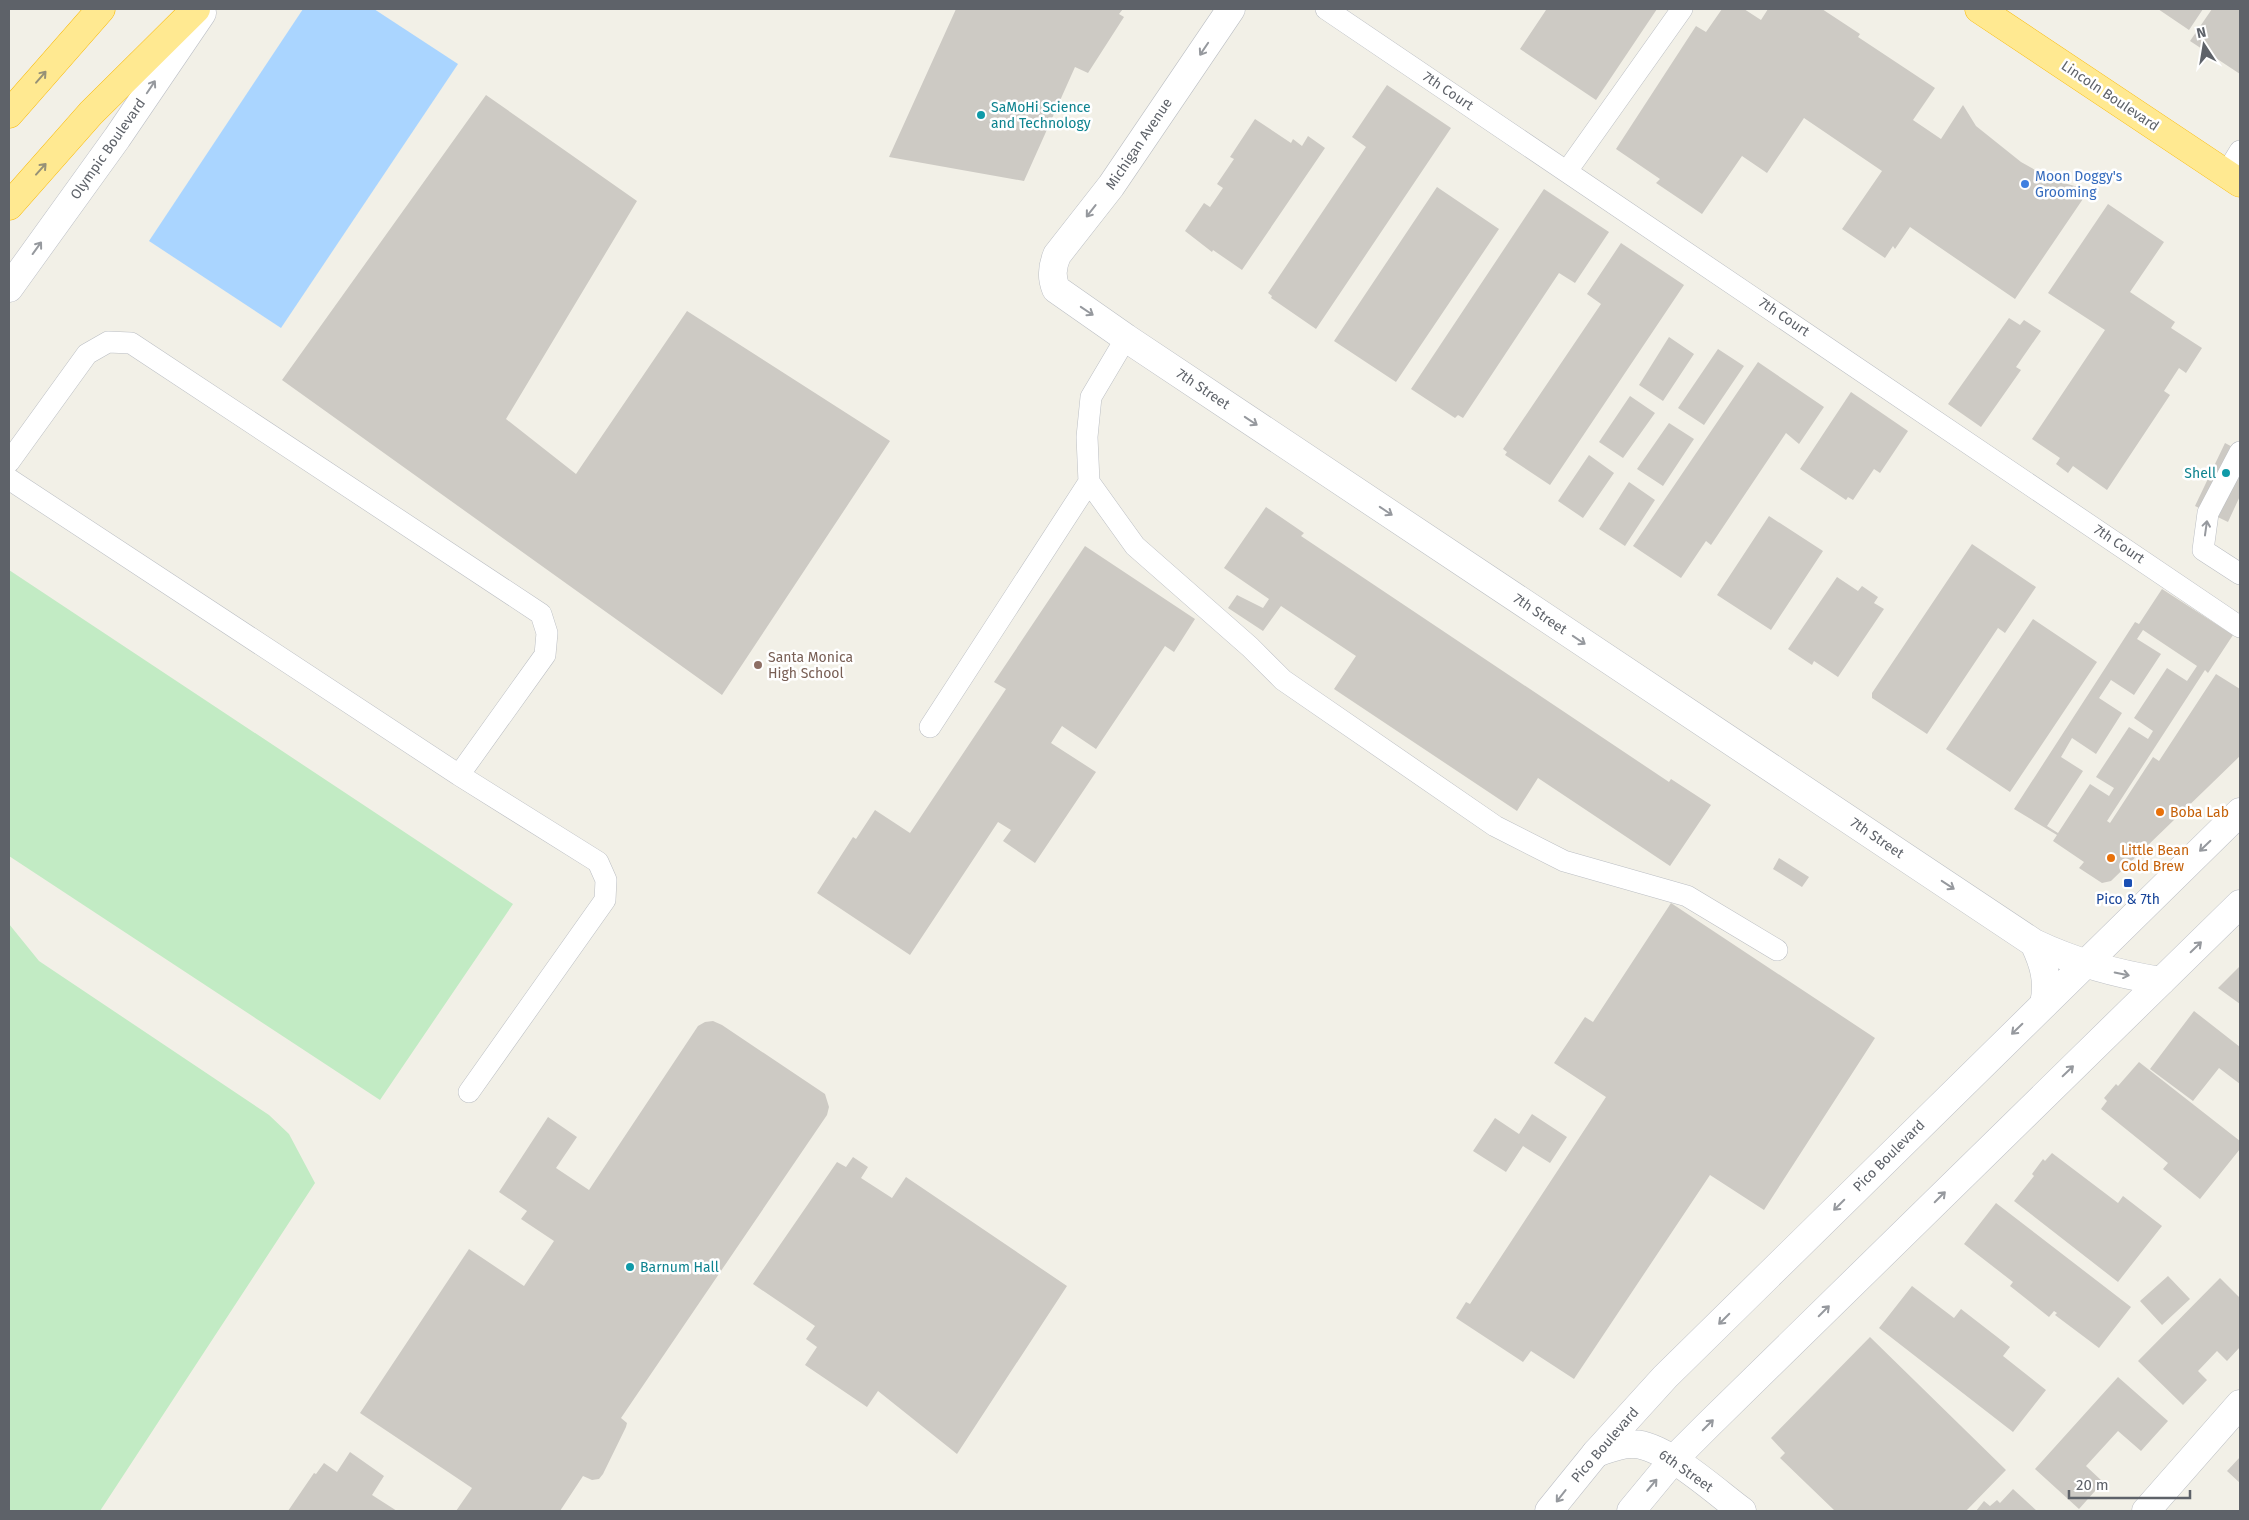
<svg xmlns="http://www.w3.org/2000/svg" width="2249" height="1520" font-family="'Fira Sans',sans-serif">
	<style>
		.green { fill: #c2ebc4 }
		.water { fill: #aad5ff }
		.building { fill: #cdcac4; fill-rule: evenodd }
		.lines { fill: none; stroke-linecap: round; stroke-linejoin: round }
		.lane-casing { stroke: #bbbec3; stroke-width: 22 }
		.street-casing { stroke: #bbbec3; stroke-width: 29 }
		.secondary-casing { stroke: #bcbfc6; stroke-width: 29 }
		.highway-casing { stroke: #f9b800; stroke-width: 29 }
		.lane { stroke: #fff; stroke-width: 21 }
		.street { stroke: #fff; stroke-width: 28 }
		.secondary { stroke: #fff; stroke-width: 28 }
		.highway { stroke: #ffe991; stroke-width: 28 }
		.oneway { stroke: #96999e }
		.oneway2 { stroke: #969177 }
		.culture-dot { fill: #0f9aa8; stroke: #fff; stroke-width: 2 }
		.shop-dot { fill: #3f7fe0; stroke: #fff; stroke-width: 2 }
		.education-dot { fill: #8d6e63; stroke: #fff; stroke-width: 2 }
		.food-dot { fill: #e8710a; stroke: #fff; stroke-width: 2 }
		.transit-dot { fill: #1a4fb4; stroke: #fff; stroke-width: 2 }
		.labels { text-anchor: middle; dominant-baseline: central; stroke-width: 5; stroke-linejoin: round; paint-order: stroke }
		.street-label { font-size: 14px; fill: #5e6269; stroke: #fff }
		.culture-label { font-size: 14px; fill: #0d838f; stroke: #fff; text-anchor: start }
		.shop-label { font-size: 14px; fill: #366cbe; stroke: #fff; text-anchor: start }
		.education-label { font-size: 14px; fill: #785e54; stroke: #fff; text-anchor: start }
		.food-label { font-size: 14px; fill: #c56008; stroke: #fff; text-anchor: start }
		.transit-label { font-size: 14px; fill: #164399; stroke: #fff }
	</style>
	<rect width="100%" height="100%" fill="#f2f0e7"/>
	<!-- green -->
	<path class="green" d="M9 570 513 904 380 1100 9 856Z
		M9 924 39 961 269 1115 289 1134 315 1183 100 1511H9Z"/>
	<!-- water -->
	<path class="water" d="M303 9H374L458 64 281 328 149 241Z"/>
	<!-- building -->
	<path class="building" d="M956 9H1123L1119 14 1124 17 1088 73 1075 67 1024 181 889 157Z
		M1543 9H1657L1596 100 1520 49 1546 10Z
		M1722 9H1744L1761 20 1768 9H1822L1860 34 1858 37 1935 88 1913 120 1941 139 1963 105 1976 126 2021 162 2053 180 2089 190 2015 299 1910 227 1895 249 1893 246 1885 258 1842 229 1882 171 1804 118 1767 173 1742 156 1702 214 1656 183 1660 179 1616 149 1696 26 1706 32Z
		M2158 9H2203L2189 30Z
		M2212 9H2240V74L2190 41Z
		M1387 85 1451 128 1316 329 1271 298 1272 296 1268 293 1366 147 1352 137Z
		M486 95 637 201 506 419 576 474 687 311 890 441 722 695 282 380Z
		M1255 119 1291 143 1293 139 1302 146 1308 136 1325 148 1242 270 1213 250 1212 252 1185 231 1204 203 1210 207 1223 188 1217 184 1234 159 1230 157Z
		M1437 187 1499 229 1396 382 1334 341Z
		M1544 189 1609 232 1575 283 1559 273 1463 418 1458 415 1455 418 1411 389Z
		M2108 204 2164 242 2130 292 2175 322 2171 328 2202 348 2186 373 2179 368 2164 391 2170 395 2107 490 2073 466 2068 473 2056 464 2060 458 2032 439 2105 330 2048 293Z
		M1621 243 1684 285 1550 485 1505 455 1507 452 1503 449 1601 304 1587 294Z
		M2009 318 2020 325 2024 320 2041 331 2016 367 2021 370 1981 427 1948 404Z
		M1669 337 1694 354 1663 401 1639 385Z
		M1718 349 1744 366 1704 425 1678 408Z
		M1758 362 1824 407 1799 444 1786 433 1711 545 1706 541 1681 578 1633 546Z
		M1851 392 1908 431 1880 473 1874 469 1853 500 1848 497 1846 500 1800 469Z
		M1630 396 1655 413 1623 458 1599 442Z
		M1669 423 1694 439 1663 486 1637 469Z
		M2225 443 2240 451V496L2228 522 2195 506Z
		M1589 455 1614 473 1583 518 1558 501Z
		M1629 482 1655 500 1625 546 1599 529Z
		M1266 507 1304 533 1301 536 1669 782 1671 779 1711 805 1670 866 1538 778 1517 811 1334 689 1356 656 1281 606 1263 631 1228 608 1237 595 1263 608 1269 599 1224 568Z
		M1769 516 1823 551 1771 630 1717 595Z
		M1972 544 2036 587 2005 633 1998 628 1927 734 1872 698V693Z
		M1085 546 1195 619 1174 652 1165 646 1096 749 1062 726 1051 743 1096 772 1035 863 1003 841 1011 830 998 822 910 955 817 893 853 837 856 839 875 810 910 833 1006 689 994 682Z
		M1837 577 1858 591 1862 586 1878 597 1874 603 1884 609 1838 677 1814 661 1812 665 1788 649Z
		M2162 589 2233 635 2208 673 2205 670 2107 821 2110 823 2153 757 2159 761 2216 674 2240 689V756L2111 881 2102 883 2079 868 2084 862 2053 841 2057 835 2014 809 2135 622 2139 624ZM2143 630 2197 666 2187 681 2167 668 2134 718 2153 731 2148 739 2129 727 2096 777 2114 788 2109 796 2090 784 2058 833 2047 826 2083 771 2061 757 2072 738 2096 754 2122 713 2099 698 2111 680 2134 695 2161 654 2137 639Z
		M2033 619 2097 662 2010 792 1946 749Z
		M1779 858 1809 877 1802 887 1773 869Z
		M1671 903 1875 1038 1764 1210 1710 1175 1574 1379 1531 1351 1523 1362 1456 1318 1466 1302 1470 1304 1606 1097 1554 1063 1585 1017 1593 1022Z
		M2240 966V1004L2218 988Z
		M2194 1011 2240 1047V1084L2219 1068 2193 1101 2150 1069Z
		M713 1021 722 1025 825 1094 829 1107 827 1115 621 1418 627 1423 626 1427 603 1474 599 1479 592 1480 583 1476 560 1511H456L472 1488 360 1413 469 1249 524 1286 554 1241 521 1219 527 1211 499 1192 548 1117 577 1137 556 1168 589 1190 698 1026 705 1022Z
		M2139 1062 2240 1141V1149L2200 1199 2163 1169 2168 1163 2101 1109 2107 1101 2104 1098 2116 1084 2118 1086Z
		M1532 1114 1567 1137 1550 1163 1523 1146 1506 1172 1473 1151 1495 1118 1519 1134Z
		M2052 1153 2118 1203 2123 1196 2162 1226 2118 1282 2014 1201 2034 1176 2032 1174 2043 1159 2045 1161Z
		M853 1157 868 1167 861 1178 892 1198 906 1177 1067 1286 957 1454 878 1391 867 1407 805 1365 817 1347 806 1339 815 1326 753 1284 837 1162 846 1167Z
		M1996 1203 2131 1307 2099 1348 2055 1315 2057 1313 2054 1311 2049 1317 2010 1286 2013 1282 1964 1244Z
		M2168 1276 2190 1299 2162 1325 2140 1301Z
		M2220 1278 2240 1298V1347L2227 1361 2217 1351 2198 1371 2207 1380 2183 1405 2138 1361Z
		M1912 1286 1954 1318 1961 1309 2010 1347 2003 1356 2046 1390 2013 1432 1879 1328Z
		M1870 1337 2006 1470 1966 1511H1835L1780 1458 1785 1453 1771 1438Z
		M2118 1377 2168 1421 2141 1451 2118 1431 2086 1466 2103 1482 2079 1509 2035 1469Z
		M350 1452 384 1476 372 1495 397 1511H288L314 1473 316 1474 324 1463 337 1472Z
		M2240 1457V1483L2227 1471Z
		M2013 1489 2037 1511H1976L1984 1501 1990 1506 1997 1500 2000 1503Z"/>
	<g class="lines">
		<defs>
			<path id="lane" d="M1326 9 2240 627
				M1567 171 1682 9
				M2226 174 2240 151
				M1126 338 1091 397 1087 437 1089 482 1135 546 1250 647 1283 680 1495 826 1564 861 1687 896 1777 950
				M2240 452 2208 513 2203 550 2240 574
				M9 462 87 354 108 342 131 343 541 614 547 633 545 655 459 775
				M9 479 459 775 598 862 606 880 605 900 469 1092
				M930 727 1089 482"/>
			<path id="street" d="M1231 9 1111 186 1057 255C1052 267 1051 277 1056 289L1126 338 2034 943C2076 963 2116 974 2161 981
				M2034 943C2044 964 2049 981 2044 1004
				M1596 1453C1608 1449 1620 1443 1634 1444 1665 1445 1716 1492 1742 1511
				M2146 1511 2240 1404"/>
			<path id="secondary" d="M9 288 117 138 202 13
				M1549 1511 1596 1453 1665 1377 2240 812
				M1631 1511 1674 1459 1707 1426 2240 904"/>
			<path id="highway" d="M1979 9 2240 183
				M9 114 101 9
				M9 206 91 113 196 9"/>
		</defs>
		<!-- lane casing -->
		<use href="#lane" class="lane-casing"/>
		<!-- street casing -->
		<use href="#street" class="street-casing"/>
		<!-- secondary casing -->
		<use href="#secondary" class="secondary-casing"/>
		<!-- highway casing -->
		<use href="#highway" class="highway-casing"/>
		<!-- lane -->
		<use href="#lane" class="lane"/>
		<!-- street -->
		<use href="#street" class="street"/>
		<!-- secondary -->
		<use href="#secondary" class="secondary"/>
		<!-- highway -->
		<use href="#highway" class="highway"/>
	</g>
	<!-- one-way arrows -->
	<defs><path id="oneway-shaft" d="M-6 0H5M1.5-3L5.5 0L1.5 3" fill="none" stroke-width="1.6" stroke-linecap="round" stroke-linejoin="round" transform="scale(1.25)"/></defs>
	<g class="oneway">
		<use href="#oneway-shaft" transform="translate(1204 49) rotate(124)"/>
		<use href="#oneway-shaft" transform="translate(151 87) rotate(-56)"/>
		<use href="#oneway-shaft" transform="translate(1091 211) rotate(128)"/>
		<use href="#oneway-shaft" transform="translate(37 248) rotate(-54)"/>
		<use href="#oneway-shaft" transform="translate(1087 311) rotate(34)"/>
		<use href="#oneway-shaft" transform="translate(1251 421) rotate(34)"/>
		<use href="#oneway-shaft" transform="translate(1386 511) rotate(34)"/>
		<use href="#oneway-shaft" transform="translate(2206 528) rotate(-82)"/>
		<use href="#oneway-shaft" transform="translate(1579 640) rotate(34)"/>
		<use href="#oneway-shaft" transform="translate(2205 846) rotate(136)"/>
		<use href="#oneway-shaft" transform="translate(1948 885) rotate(33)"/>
		<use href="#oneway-shaft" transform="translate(2196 947) rotate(-44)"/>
		<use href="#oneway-shaft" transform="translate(2122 974) rotate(12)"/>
		<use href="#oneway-shaft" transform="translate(2017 1029) rotate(136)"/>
		<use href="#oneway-shaft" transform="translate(2068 1071) rotate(-44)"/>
		<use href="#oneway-shaft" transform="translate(1940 1197) rotate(-45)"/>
		<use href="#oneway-shaft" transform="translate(1839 1205) rotate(135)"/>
		<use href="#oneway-shaft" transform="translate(1824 1311) rotate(-45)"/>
		<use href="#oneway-shaft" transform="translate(1724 1319) rotate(135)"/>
		<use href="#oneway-shaft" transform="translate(1708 1425) rotate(-45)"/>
		<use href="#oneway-shaft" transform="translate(1652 1485) rotate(-50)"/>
		<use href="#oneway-shaft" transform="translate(1561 1496) rotate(128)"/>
	</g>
	<g class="oneway2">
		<use href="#oneway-shaft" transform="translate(41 77) rotate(-49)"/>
		<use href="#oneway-shaft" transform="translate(41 169) rotate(-48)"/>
	</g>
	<!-- markers -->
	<g class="culture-dot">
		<circle cx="981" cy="115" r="5"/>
		<circle cx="2226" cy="473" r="5"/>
		<circle cx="630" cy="1267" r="5"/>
	</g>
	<circle class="shop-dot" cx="2025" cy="184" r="5"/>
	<circle class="education-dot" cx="758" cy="665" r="5"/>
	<g class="food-dot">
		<circle cx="2160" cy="812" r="5"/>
		<circle cx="2111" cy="858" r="5"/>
	</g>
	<rect class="transit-dot" x="2123" y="878" width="10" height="10" rx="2.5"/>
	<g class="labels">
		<!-- street labels -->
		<g class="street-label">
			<text transform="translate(1448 91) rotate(34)">7th Court</text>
			<text transform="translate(2110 96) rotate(34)">Lincoln Boulevard</text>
			<text transform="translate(1139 144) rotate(-56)">Michigan Avenue</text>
			<text transform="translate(108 149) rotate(-55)">Olympic Boulevard</text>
			<text transform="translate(1784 317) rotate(34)">7th Court</text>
			<text transform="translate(1203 389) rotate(34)">7th Street</text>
			<text transform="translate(2119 544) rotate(34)">7th Court</text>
			<text transform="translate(1540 614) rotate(34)">7th Street</text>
			<text transform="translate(1877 838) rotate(34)">7th Street</text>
			<text transform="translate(1889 1156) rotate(-45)">Pico Boulevard</text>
			<text transform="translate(1605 1445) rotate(-49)">Pico Boulevard</text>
			<text transform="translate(1686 1471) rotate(35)">6th Street</text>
		</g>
		<!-- culture labels -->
		<g class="culture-label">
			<text x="991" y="107">SaMoHi Science<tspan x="991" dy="16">and Technology</tspan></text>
			<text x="2216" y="473" text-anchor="end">Shell</text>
			<text x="640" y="1267">Barnum Hall</text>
		</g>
		<!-- shop labels -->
		<g class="shop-label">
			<text x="2035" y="176">Moon Doggy's<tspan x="2035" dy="16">Grooming</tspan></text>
		</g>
		<!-- education labels -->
		<g class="education-label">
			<text x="768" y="657">Santa Monica<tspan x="768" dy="16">High School</tspan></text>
		</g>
		<!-- food labels -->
		<g class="food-label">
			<text x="2170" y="812">Boba Lab</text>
			<text x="2121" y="850">Little Bean<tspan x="2121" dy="16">Cold Brew</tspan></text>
		</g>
		<!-- transit labels -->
		<g class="transit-label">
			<text x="2128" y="899">Pico &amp; 7th</text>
		</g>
	</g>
	<!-- border -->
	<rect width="2249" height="1520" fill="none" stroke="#5e6269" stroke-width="20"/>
	<!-- north arrow -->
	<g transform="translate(2204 45) rotate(348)" stroke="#ffffff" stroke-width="4" paint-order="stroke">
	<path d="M0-4L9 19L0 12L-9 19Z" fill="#5e6269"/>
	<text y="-8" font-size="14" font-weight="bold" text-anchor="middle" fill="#5e6269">N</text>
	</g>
	<!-- scale -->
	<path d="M2069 1490v8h121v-8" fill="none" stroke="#5e6269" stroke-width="2.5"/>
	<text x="2076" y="1490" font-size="15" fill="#5e6269" stroke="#ffffff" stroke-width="4" paint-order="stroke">20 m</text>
</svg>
